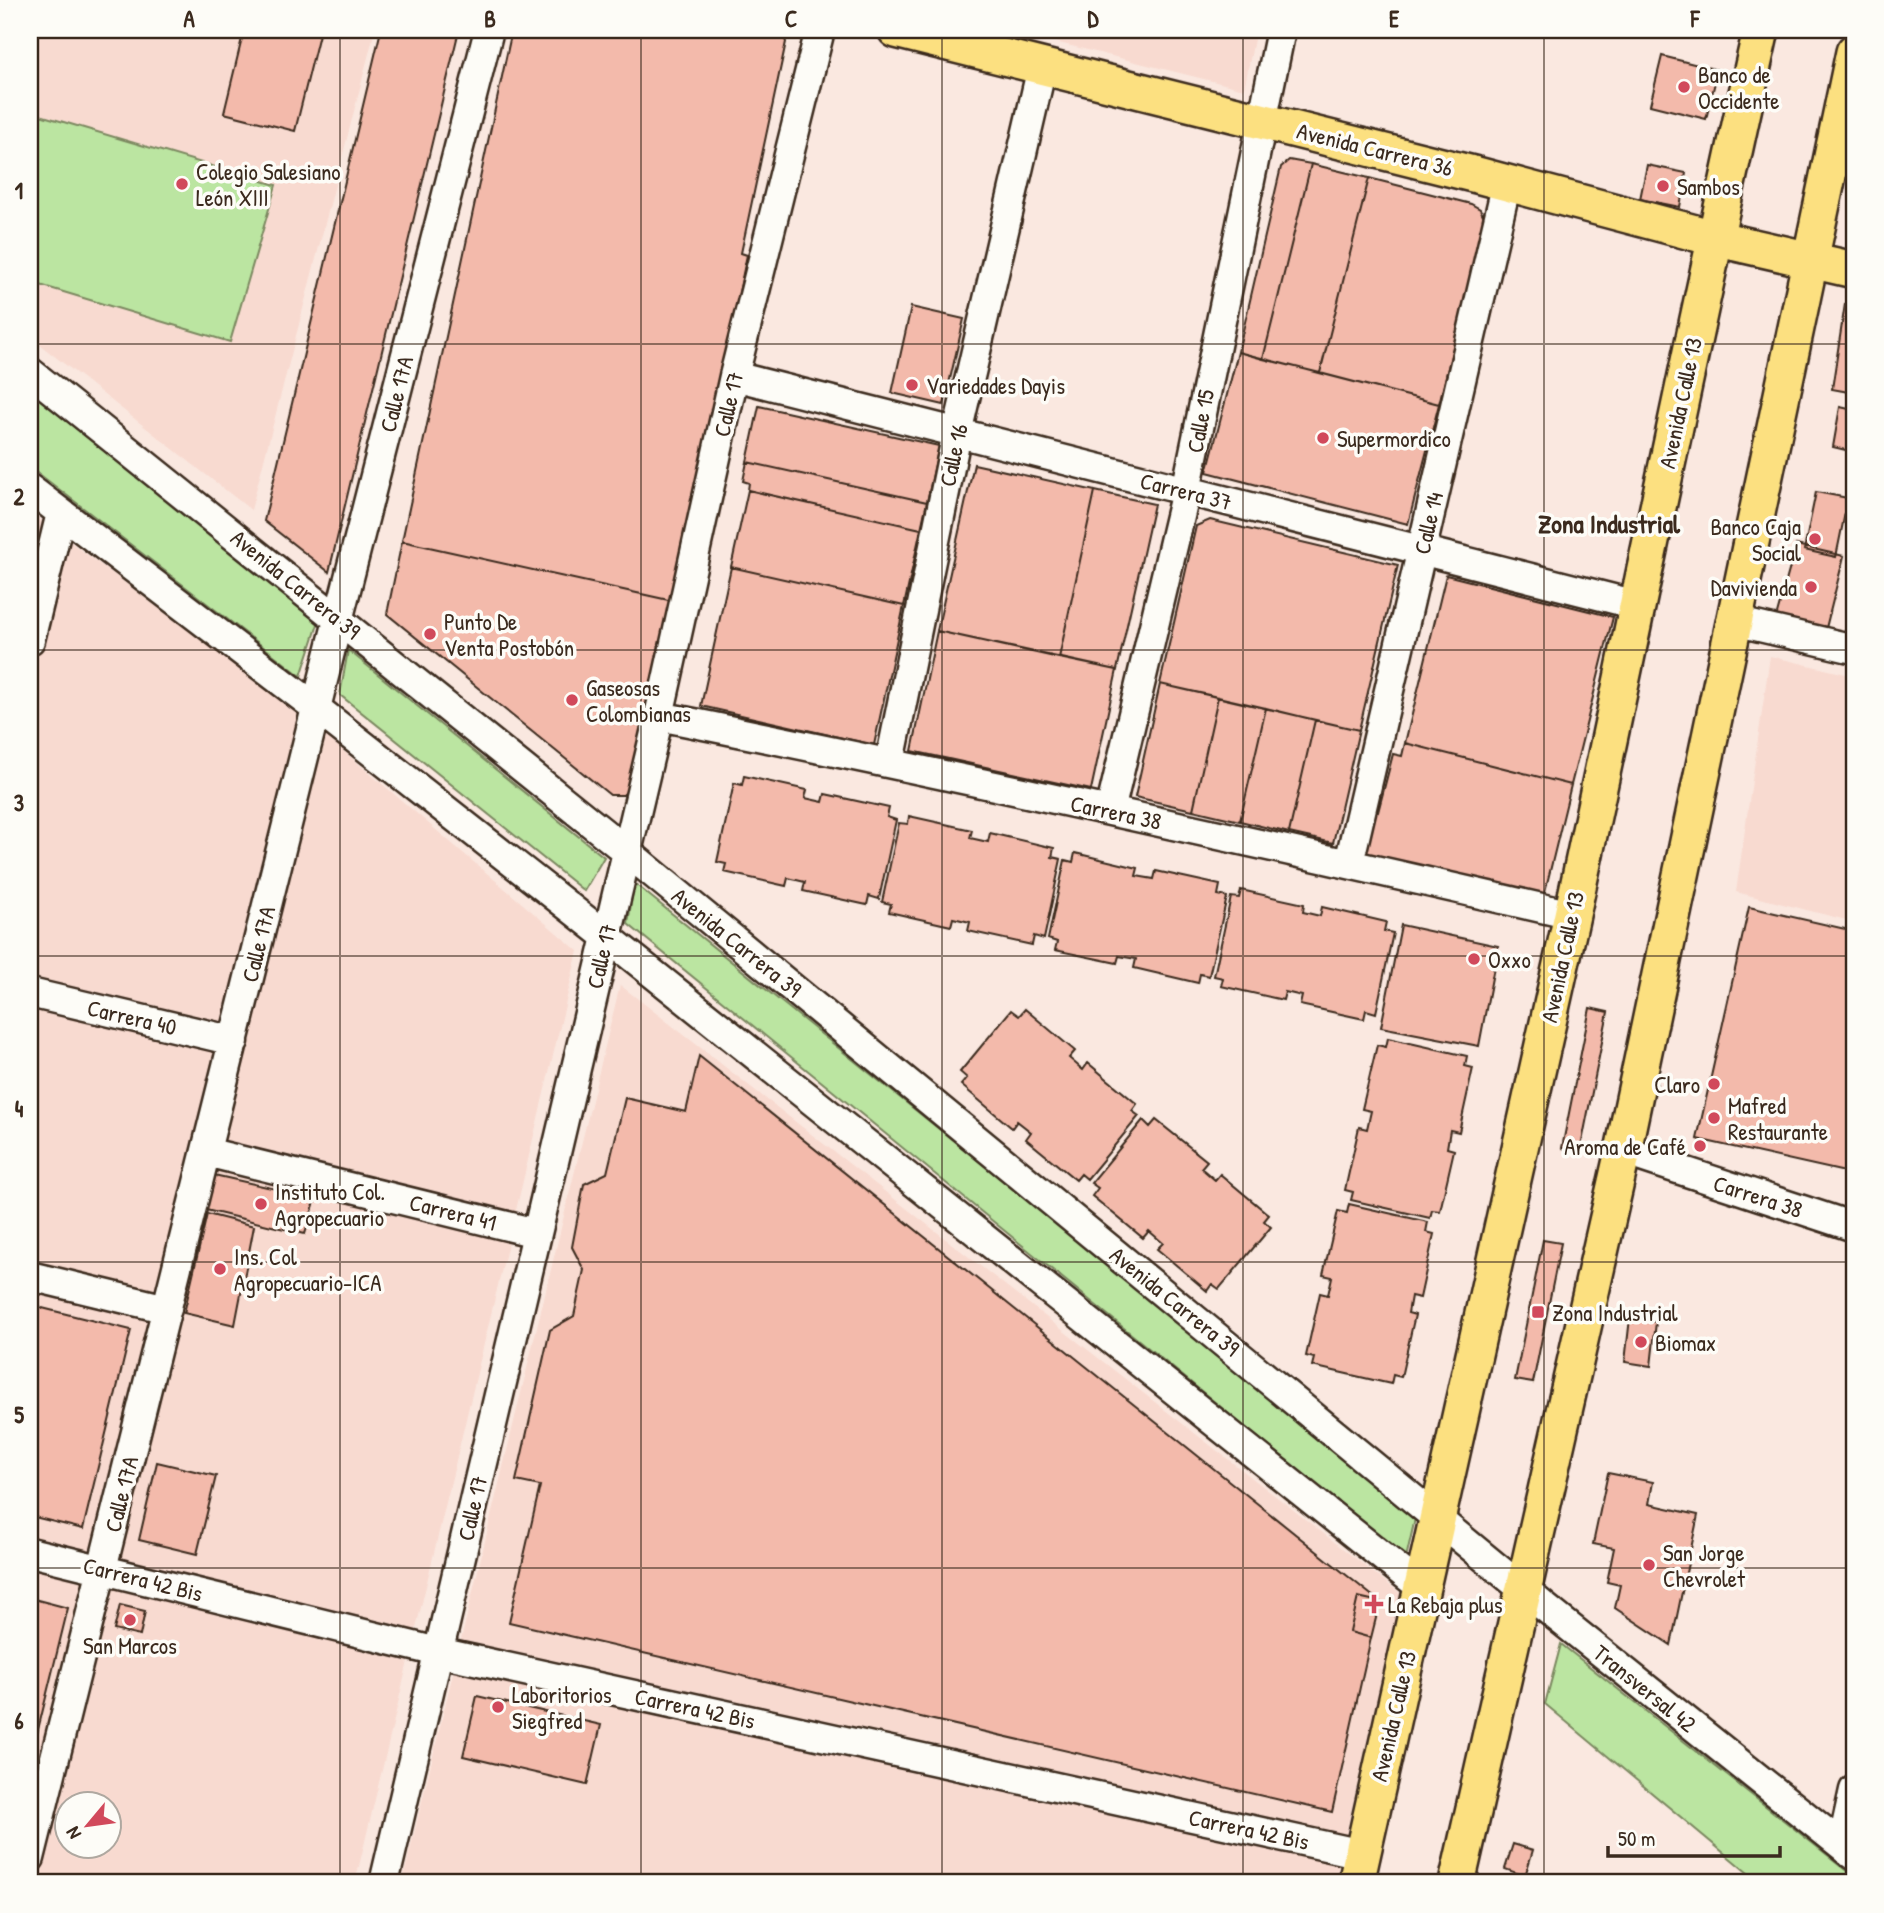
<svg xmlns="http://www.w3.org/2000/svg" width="1884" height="1913" font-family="'Patrick Hand',sans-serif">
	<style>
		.built { fill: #f8dad0; fill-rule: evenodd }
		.green { fill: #bbe5a1; stroke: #7b8860; stroke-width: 2 }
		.building { fill: #f3baab; stroke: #3b2a1e; stroke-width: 2 }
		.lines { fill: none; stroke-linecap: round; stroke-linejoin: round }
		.minor-casing { stroke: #3b2a1e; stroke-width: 33 }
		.major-casing { stroke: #3b2a1e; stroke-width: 40 }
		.minor { stroke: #fdfcf7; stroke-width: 28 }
		.major { stroke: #fce080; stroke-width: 35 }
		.grid { fill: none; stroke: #3b2a1e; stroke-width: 2; stroke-opacity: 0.55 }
		.poi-dot { fill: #d1495b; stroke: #fdfcf7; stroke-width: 2.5 }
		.labels { text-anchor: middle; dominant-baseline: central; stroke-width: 7; stroke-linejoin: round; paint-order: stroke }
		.poi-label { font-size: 23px; fill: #3b2a1e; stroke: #fdfcf7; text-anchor: start }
		.street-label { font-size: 23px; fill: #3b2a1e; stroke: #fdfcf7 }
		.quarter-label { font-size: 26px; font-weight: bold; fill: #3b2a1e; stroke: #fdfcf7 }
		.neatline { fill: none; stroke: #3b2a1e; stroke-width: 2.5 }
		.grid-label { font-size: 23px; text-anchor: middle; font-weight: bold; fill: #3b2a1e }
	</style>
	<rect width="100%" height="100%" fill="#fae8e0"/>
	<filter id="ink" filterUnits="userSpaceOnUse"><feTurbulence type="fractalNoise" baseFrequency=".0143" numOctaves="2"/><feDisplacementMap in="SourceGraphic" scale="14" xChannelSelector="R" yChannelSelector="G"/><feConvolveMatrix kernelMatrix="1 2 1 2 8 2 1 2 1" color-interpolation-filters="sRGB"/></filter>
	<g filter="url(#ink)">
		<!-- built -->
		<path class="built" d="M30 30H375L251 510 30 337Z
			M1007 30H1256L1244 89Z
			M30 512 293 708 578 951 355 1883H30ZM66 1804H108V1846H66Z
			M1770 656 1854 676V922L1736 892Z
			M620 985 1401 1594 1335 1883H402Z"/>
		<!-- green -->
		<path class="green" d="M30 112 276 185 230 342 30 282Z
			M30 392 319 621 301 676 30 467Z
			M348 650 604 857 584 891 340 695Z
			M634 883 1416 1514 1406 1558 628 924Z
			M1561 1644 1854 1876V1883H1760L1545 1704Z"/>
		<!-- building -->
		<path class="building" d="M244 30H320L295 131 224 113Z
			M381 30H459L329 572 264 521Z
			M512 30H781L786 42 741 253 747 255 673 601 402 541Z
			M1662 56 1718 70 1706 119 1650 105Z
			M1289 160 1311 164 1263 359 1238 352 1281 167Z
			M1311 164 1369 178 1320 373 1263 359Z
			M1647 165 1686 173 1680 207 1640 199Z
			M1369 178 1471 204 1480 209 1485 219 1439 404 1320 373Z
			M1845 304 1854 306V393L1832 389Z
			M911 307 964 319 944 405 892 393Z
			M1238 352 1439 404 1408 524 1207 472Z
			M759 406 939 446 927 502 747 462Z
			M1840 407 1854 410V452L1833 447Z
			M747 462 927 502 921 529 748 490 749 483 743 481Z
			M974 464 1095 491 1059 658 937 631Z
			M748 490 921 529 904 606 731 567Z
			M1095 491 1154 504 1117 670 1059 658Z
			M1816 492 1848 498 1836 557 1804 550Z
			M1210 520 1398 565 1359 730 1160 684 1196 526Z
			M402 541 673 601 633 785 623 795H610L387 614Z
			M1796 545 1844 556 1825 632 1776 618Z
			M731 567 904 606 874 745 701 706Z
			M1446 575 1613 617 1571 785 1405 743Z
			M937 631 1117 670 1091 790 912 751Z
			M1160 684 1218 697 1193 810 1135 797Z
			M1218 697 1266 708 1240 821 1193 810Z
			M1266 708 1315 720 1289 833 1240 821Z
			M1315 720 1359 730 1333 843 1289 833Z
			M1405 743 1571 785 1542 904 1360 858 1372 811 1378 812 1393 754 1402 756Z
			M744 776 807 790 805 798 823 802 825 794 889 808 887 817 896 820 879 899 869 896 867 905 803 891 805 882 788 878 786 886 724 872 726 864 717 862 734 783 742 785Z
			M909 816 972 830 970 838 988 842 990 833 1054 848 1052 857 1061 859 1044 939 1034 936 1032 945 968 931 970 922 953 918 951 926 889 912 891 904 882 902 899 823 908 824Z
			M1075 853 1138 868 1136 876 1154 879 1156 871 1220 885 1218 895 1227 897 1209 976 1200 974 1198 983 1134 968 1136 959 1119 956 1117 963 1055 950 1057 942 1048 939 1065 860 1073 862Z
			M1241 890 1304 904 1303 912 1320 916 1322 907 1386 922 1384 931 1393 933 1376 1013 1366 1010 1364 1019 1300 1005 1302 996 1285 992 1283 1000 1221 986 1223 978 1214 976 1231 897 1239 898Z
			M1749 907 1854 931V1174L1697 1139Z
			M1401 925 1498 946 1479 1046 1381 1027Z
			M1590 1008 1608 1012 1580 1152 1562 1148Z
			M1025 1009 1075 1051 1069 1058 1083 1070 1088 1063 1137 1104 1132 1111 1139 1116 1087 1179 1081 1174 1076 1180 1026 1139 1031 1132 1017 1121 1012 1128 961 1085 967 1078 960 1072 1011 1010 1019 1016Z
			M1388 1038 1467 1056 1465 1066 1473 1068 1459 1132 1450 1130 1447 1148 1454 1150 1440 1211 1432 1210 1430 1218 1351 1200 1353 1192 1345 1190 1359 1127 1367 1129 1371 1111 1362 1109 1377 1045 1386 1047Z
			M699 1056 1380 1602 1358 1597 1350 1632 1371 1638 1332 1812 509 1622 540 1486 516 1481 550 1330 574 1316 584 1270 572 1247 584 1184 607 1173 625 1098 686 1112Z
			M1143 1120 1150 1127 1156 1120 1207 1161 1201 1168 1215 1180 1220 1174 1269 1215 1264 1221 1271 1227 1219 1289 1212 1284 1207 1291 1157 1249 1163 1243 1149 1231 1143 1238 1092 1196 1098 1188 1091 1183Z
			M214 1175 316 1198 305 1234 206 1210Z
			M1349 1204 1428 1222 1426 1232 1434 1234 1420 1298 1411 1296 1408 1313 1415 1315 1401 1377 1393 1375 1391 1384 1312 1366 1314 1358 1306 1356 1320 1293 1328 1295 1332 1277 1323 1275 1338 1211 1347 1213Z
			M207 1214 254 1226 235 1325 184 1313Z
			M1543 1240 1561 1243 1533 1383 1515 1380Z
			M30 1305 131 1330 83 1529 30 1516Z
			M1630 1318 1656 1322 1651 1366 1625 1362Z
			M157 1462 216 1476 197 1554 139 1540Z
			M1608 1473 1653 1482 1649 1504 1698 1515 1671 1645 1615 1608 1620 1585 1607 1582 1614 1548 1593 1544Z
			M1358 1597 1380 1602 1371 1638 1350 1632Z
			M30 1598 68 1608 32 1754 30 1753Z
			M120 1605 145 1611 140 1636 114 1630Z
			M477 1696 601 1725 587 1785 463 1756Z
			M1513 1844 1533 1850 1525 1876 1505 1869Z"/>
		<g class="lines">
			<defs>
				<path id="minor" d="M30 372 626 851 1547 1609 1854 1855
					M734 376 1637 605
					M30 489 316 708 606 936 1422 1588
					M1734 621 1854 649
					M30 640 61 513
					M659 716C964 777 1268 845 1572 915
					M890 762 957 433 1042 67
					M1110 811 1186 491 1281 30
					M1349 863 1507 182
					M30 993 234 1041
					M1623 1151 1854 1227
					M206 1152 536 1233
					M30 1276 167 1309
					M30 1552 438 1652 1362 1854
					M1842 1845 1854 1790
					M30 1858 330 652 489 30
					M384 1883 659 716 734 376 820 30"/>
				<path id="major" d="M896 30 1477 175 1714 238 1854 270
					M1356 1883C1427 1561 1502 1239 1572 915 1635 620 1695 324 1761 30
					M1457 1883 1623 1151 1854 52"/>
			</defs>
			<!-- minor casing -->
			<use href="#minor" class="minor-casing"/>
			<!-- major casing -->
			<use href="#major" class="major-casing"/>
			<!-- minor -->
			<use href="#minor" class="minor"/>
			<!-- major -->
			<use href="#major" class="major"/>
		</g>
	</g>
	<!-- grid -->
	<path class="grid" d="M340 30V1883M641 30V1883M942 30V1883M1243 30V1883M1544 30V1883M30 344H1854M30 650H1854M30 956H1854M30 1262H1854M30 1568H1854"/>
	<!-- markers -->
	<g class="poi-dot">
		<circle cx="1684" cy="87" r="7"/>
		<circle cx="182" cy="184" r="7"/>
		<circle cx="1663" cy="186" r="7"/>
		<circle cx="912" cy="385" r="7"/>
		<circle cx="1323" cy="438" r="7"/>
		<circle cx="1815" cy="539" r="7"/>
		<circle cx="1811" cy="587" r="7"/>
		<circle cx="430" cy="634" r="7"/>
		<circle cx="572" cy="700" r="7"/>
		<circle cx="1474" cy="959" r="7"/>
		<circle cx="1714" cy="1084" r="7"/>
		<circle cx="1714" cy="1118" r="7"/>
		<circle cx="1700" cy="1146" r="7"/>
		<circle cx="261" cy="1204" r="7"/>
		<circle cx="220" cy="1269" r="7"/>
		<rect x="1531" y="1305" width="14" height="14" rx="3.5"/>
		<circle cx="1641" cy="1342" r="7"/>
		<circle cx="1649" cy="1565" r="7"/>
		<path d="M1370.5 1593.5h7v7h7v7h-7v7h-7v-7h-7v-7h7z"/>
		<circle cx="130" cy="1620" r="7"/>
		<circle cx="498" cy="1707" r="7"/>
	</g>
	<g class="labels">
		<!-- poi labels -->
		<g class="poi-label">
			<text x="1698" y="74">Banco de<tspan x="1698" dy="26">Occidente</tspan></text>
			<text x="196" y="171">Colegio Salesiano<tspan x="196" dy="26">León XIII</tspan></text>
			<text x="1677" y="186">Sambos</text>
			<text x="926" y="385">Variedades Dayis</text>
			<text x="1337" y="438">Supermordico</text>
			<text x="1801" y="526" text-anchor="end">Banco Caja<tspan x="1801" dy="26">Social</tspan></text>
			<text x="1797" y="587" text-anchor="end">Davivienda</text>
			<text x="444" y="621">Punto De<tspan x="444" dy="26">Venta Postobón</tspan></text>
			<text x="586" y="687">Gaseosas<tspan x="586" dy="26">Colombianas</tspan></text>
			<text x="1488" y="959">Oxxo</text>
			<text x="1700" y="1084" text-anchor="end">Claro</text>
			<text x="1728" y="1105">Mafred<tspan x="1728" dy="26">Restaurante</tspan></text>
			<text x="1686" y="1146" text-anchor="end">Aroma de Café</text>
			<text x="275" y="1191">Instituto Col.<tspan x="275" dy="26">Agropecuario</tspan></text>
			<text x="234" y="1256">Ins. Col<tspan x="234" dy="26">Agropecuario-ICA</tspan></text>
			<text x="1552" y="1312">Zona Industrial</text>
			<text x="1655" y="1342">Biomax</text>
			<text x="1663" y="1552">San Jorge<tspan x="1663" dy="26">Chevrolet</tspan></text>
			<text x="1388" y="1604">La Rebaja plus</text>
			<text x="130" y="1645" text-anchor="middle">San Marcos</text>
			<text x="512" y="1694">Laboritorios<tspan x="512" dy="26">Siegfred</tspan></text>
		</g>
		<!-- street labels -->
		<g class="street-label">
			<text transform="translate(1375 149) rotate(14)">Avenida Carrera 36</text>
			<text transform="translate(396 394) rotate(-76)">Calle 17A</text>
			<text transform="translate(1680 403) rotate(-78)">Avenida Calle 13</text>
			<text transform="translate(728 404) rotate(-77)">Calle 17</text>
			<text transform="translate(1200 421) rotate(-79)">Calle 15</text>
			<text transform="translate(953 455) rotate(-78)">Calle 16</text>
			<text transform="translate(1186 491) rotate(14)">Carrera 37</text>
			<text transform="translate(1428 523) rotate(-77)">Calle 14</text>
			<text transform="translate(296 584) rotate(39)">Avenida Carrera 39</text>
			<text transform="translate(1116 812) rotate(12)">Carrera 38</text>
			<text transform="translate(737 942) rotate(39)">Avenida Carrera 39</text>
			<text transform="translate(258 944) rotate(-76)">Calle 17A</text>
			<text transform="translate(601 956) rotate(-77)">Calle 17</text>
			<text transform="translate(1562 957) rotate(-78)">Avenida Calle 13</text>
			<text transform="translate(132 1017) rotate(13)">Carrera 40</text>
			<text transform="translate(1758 1196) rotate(18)">Carrera 38</text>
			<text transform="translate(453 1212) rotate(14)">Carrera 41</text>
			<text transform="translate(1175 1301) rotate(39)">Avenida Carrera 39</text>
			<text transform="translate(121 1494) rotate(-76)">Calle 17A</text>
			<text transform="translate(472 1508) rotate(-77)">Calle 17</text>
			<text transform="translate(143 1579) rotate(14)">Carrera 42 Bis</text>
			<text transform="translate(1645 1688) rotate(39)">Transversal 42</text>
			<text transform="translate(695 1708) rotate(12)">Carrera 42 Bis</text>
			<text transform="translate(1393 1716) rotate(-77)">Avenida Calle 13</text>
			<text transform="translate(1249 1829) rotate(12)">Carrera 42 Bis</text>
		</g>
		<!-- quarter labels -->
		<g class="quarter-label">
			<text x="1609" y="523">Zona Industrial</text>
		</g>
	</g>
	<!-- margin -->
	<rect width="1884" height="1913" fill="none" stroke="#fdfcf7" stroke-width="77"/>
	<!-- north arrow -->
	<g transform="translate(88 1825) rotate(241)"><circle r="33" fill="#fdfcf7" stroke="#afa8a0" stroke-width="2"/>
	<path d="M0-5L12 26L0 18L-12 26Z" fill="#d1495b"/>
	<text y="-10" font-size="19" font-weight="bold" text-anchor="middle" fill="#3b2a1e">N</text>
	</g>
	<!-- scale -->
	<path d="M1608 1846v10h172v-10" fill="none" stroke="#3b2a1e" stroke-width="3.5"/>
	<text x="1618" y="1846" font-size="21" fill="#3b2a1e" stroke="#fdfcf7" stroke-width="5" paint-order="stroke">50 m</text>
	<rect x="38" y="38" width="1808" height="1836" class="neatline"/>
	<g class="grid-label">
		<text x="189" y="27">A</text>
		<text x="490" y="27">B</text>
		<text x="791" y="27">C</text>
		<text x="1093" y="27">D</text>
		<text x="1394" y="27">E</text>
		<text x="1695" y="27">F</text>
		<text x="19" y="199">1</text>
		<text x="19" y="505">2</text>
		<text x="19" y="811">3</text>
		<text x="19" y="1117">4</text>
		<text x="19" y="1423">5</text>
		<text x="19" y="1729">6</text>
	</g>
</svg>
